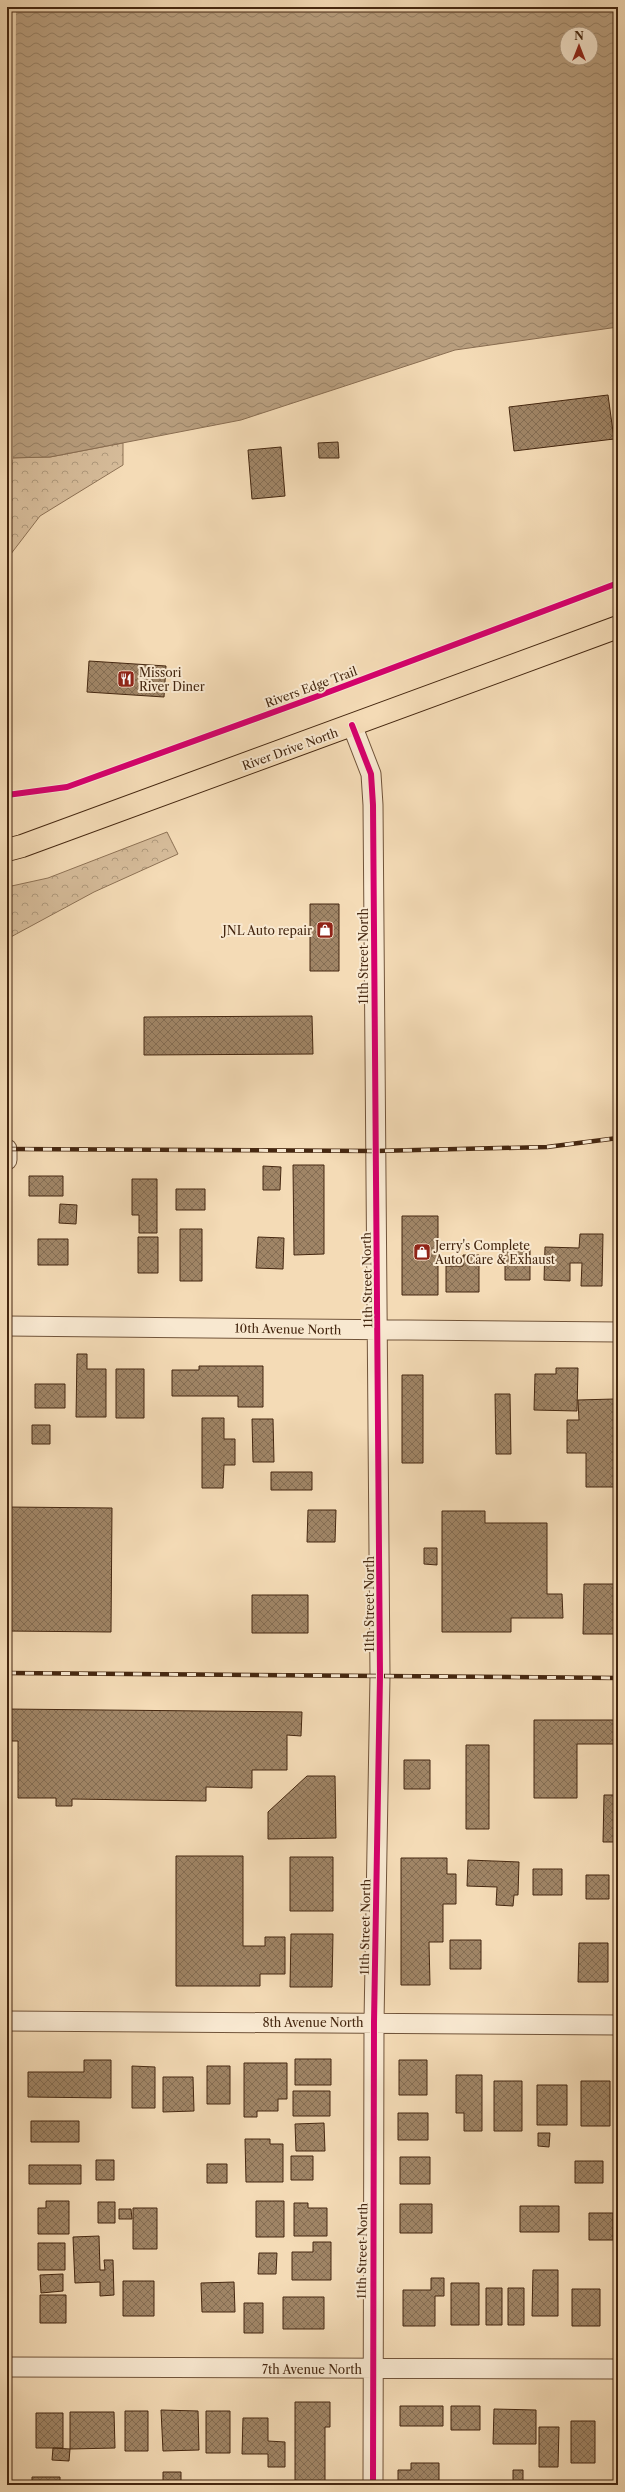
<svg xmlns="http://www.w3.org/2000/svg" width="625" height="2492" font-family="'Libre Caslon Text',serif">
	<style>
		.park { fill: url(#park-crowns); stroke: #8e7255 }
		.water { fill: url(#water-waves); stroke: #8a6e52; fill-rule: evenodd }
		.pier { fill: #f4dbb6 }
		.building { fill: url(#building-cross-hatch); stroke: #452710 }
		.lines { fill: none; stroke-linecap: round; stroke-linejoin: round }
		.minor-casing { stroke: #71543a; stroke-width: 21 }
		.major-casing { stroke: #452710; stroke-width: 24 }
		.minor { stroke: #f8e8d0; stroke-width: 19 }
		.major { stroke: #f4dbb6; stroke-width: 22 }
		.rail-casing { stroke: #452710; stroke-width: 4.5 }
		.rail { stroke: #f8e8d0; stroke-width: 3; stroke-dasharray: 9; stroke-linecap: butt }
		.cycleway-casing { stroke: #f8e8d0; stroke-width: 8 }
		.cycleway { stroke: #d6006c; stroke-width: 6 }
		.labels { text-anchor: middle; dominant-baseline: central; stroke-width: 4; stroke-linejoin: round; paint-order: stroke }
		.poi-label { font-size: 12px; fill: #452710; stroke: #f8e8d0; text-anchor: start }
		.street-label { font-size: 12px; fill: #452710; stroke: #f8e8d0 }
	</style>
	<defs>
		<pattern id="park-crowns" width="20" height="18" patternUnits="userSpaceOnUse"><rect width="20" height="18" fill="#d6bc9a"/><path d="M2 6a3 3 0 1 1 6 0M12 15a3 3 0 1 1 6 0" fill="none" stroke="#af997c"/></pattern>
		<pattern id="water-waves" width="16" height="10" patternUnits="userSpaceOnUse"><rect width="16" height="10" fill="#b89e7e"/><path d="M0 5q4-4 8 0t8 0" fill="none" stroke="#978166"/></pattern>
		<pattern id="building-cross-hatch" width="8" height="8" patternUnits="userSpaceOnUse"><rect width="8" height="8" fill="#a08566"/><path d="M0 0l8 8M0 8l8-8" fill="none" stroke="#846d53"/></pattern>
	</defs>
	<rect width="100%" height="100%" fill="#f4dbb6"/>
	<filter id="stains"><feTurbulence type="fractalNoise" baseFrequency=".005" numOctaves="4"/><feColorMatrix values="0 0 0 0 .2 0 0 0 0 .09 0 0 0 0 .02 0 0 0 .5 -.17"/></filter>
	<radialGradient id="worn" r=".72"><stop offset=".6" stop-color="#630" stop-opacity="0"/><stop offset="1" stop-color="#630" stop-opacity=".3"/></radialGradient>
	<!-- park -->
	<path class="park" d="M123 443V465L40 516 7 559V458L50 457Z
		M167 832 178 854 94 892 7 939V887L48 878Z"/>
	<!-- water -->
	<path class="water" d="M7 7H618V327L455 350 241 420 50 457 7 458ZM567 34H591V58H567Z"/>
	<!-- pier -->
	<path class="pier" d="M7 7H16L13 460H7Z"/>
	<!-- building -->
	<path class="building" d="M608 395 614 439 514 451 509 407Z
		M338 442 339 458H319L318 443Z
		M281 447 285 496 252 499 248 450Z
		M89 661 166 666 164 697 87 692Z
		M310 904H339V971H310Z
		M312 1016 313 1054 144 1055V1017Z
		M293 1165H324V1254L294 1255Z
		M263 1166 281 1167 280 1190H263Z
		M29 1176H63V1196H29Z
		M132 1179H157V1233H139V1215H132Z
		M176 1189H205V1210H176Z
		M60 1204 77 1205 76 1224 59 1223Z
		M402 1216H438V1295H402Z
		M180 1229H202V1281H180Z
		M580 1234H603L602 1286H581L582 1263H570V1281L544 1280 545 1247 579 1248Z
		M138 1237H158V1273H138Z
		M258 1237 284 1238 283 1269 256 1268Z
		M38 1239H68V1265H38Z
		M505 1245H530V1280H505Z
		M463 1255H479V1292H446V1266H463Z
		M77 1354H87V1369H106V1417H76Z
		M199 1366H263V1407H238V1396H172V1370H199Z
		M556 1368H578L577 1411 534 1410 535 1374H556Z
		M116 1369H144V1418H116Z
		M402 1375H423V1463H402Z
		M35 1384H65V1408H35Z
		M495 1394H510L511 1454H496Z
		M614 1399V1487H586V1453H567V1420H579L578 1400Z
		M202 1418H224V1439H235V1465H224L223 1488H202Z
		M252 1419H273L274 1462H253Z
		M32 1425H50V1444H32Z
		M271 1472H312V1490H271Z
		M7 1507 112 1508 111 1632 7 1631Z
		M308 1510H336L335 1542H307Z
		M442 1511H485V1523H547V1594H562L563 1618H511V1632H442Z
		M618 1511V1558H617Z
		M424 1548H437V1565L424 1564Z
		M584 1584H618V1634H583Z
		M252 1595H308V1633H252Z
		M7 1709 302 1712 301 1736 287 1735V1770H252V1788L206 1787V1801L72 1799V1806H56V1798H18V1741H7Z
		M534 1720H618V1744H577V1798H534Z
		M466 1745H489V1829H466Z
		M404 1760H430V1789H404Z
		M307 1776H335L336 1838 268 1839V1812Z
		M616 1779 618 1842H603L604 1795H616Z
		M176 1856H243V1946H265V1937H285V1974H260V1986H176Z
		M290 1857H333V1911H290Z
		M401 1858H447V1874H456V1904H443V1942H429L430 1985H401Z
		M468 1860 519 1862 518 1895H514L513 1906 496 1905 497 1887 467 1886Z
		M533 1869H562V1895H533Z
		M586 1875H609V1899H586Z
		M615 1925H618V1965H615Z
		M291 1934H333L332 1987H290Z
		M450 1940H481V1969H450Z
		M579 1943H608V1982H578Z
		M295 2059H331V2085H295Z
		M84 2060H111V2098L28 2097V2072H84Z
		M399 2060H427V2095H399Z
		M244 2063H287V2099H278V2111H257V2117H244Z
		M132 2066 155 2067V2108H132Z
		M207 2066H230V2104H207Z
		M456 2075H482V2131H464V2113H456Z
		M163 2077H193L194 2111 163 2112Z
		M494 2081H522V2131H494Z
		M581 2081H610V2126H581Z
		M537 2085H567V2125H537Z
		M293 2091H330V2116H293Z
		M616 2096H618V2148H617Z
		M398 2113H428V2140H398Z
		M31 2121H79V2142H31Z
		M324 2123 325 2151H296L295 2124Z
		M538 2133H550L549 2147 538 2146Z
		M245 2139H270V2144H283V2182H246Z
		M291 2156H313V2180H291Z
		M400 2157H430V2184H400Z
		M96 2160H114V2180H96Z
		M575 2161H603V2183H575Z
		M207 2164H227V2183H207Z
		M29 2165H81V2184H29Z
		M46 2201H69V2234H38V2208H46Z
		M256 2201H284V2237H256Z
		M98 2202H115V2223H98Z
		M294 2203H308V2208H327V2236H294Z
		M400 2204H432V2233H400Z
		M520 2206H559V2232H520Z
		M133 2208H157V2249H133Z
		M119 2209H131L132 2219H119Z
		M589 2213H613V2240H589Z
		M99 2236 100 2270H105L104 2260H113L114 2295 100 2296V2282L75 2283 73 2237Z
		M313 2242H331V2280H292V2252H313Z
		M38 2243H65V2270H38Z
		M259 2253H277L276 2274H258Z
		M533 2270H558V2316H532Z
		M63 2274V2291L41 2293 40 2275Z
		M431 2278H444V2296H435V2326H403V2290H431Z
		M123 2281H154V2316H123Z
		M234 2282 235 2312H202L201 2283Z
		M451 2283H479V2325H451Z
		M486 2288H502V2325H486Z
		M508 2288H524V2325H508Z
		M572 2289H600V2326H572Z
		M40 2295H66V2323H40Z
		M283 2297H324V2329H283Z
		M244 2303H263V2333H244Z
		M295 2402H330V2427H325V2485H295Z
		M400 2406H443V2426H400Z
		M451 2406H480V2430H451Z
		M494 2409 536 2410V2444H493Z
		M161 2410 198 2411 199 2450 163 2451Z
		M125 2411H148V2451H125Z
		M206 2411H230V2453H206Z
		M70 2412H114L115 2448 70 2449Z
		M36 2413H63V2448H36Z
		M243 2418H268V2441L285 2442V2467H268V2454H242Z
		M571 2421H595V2463H571Z
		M539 2427H559L558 2467H539Z
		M53 2448 70 2449 69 2461 52 2460Z
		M411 2463H439V2485H398V2470H411Z
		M513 2470H523V2485H513Z
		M163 2472H181V2485H163Z
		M32 2477H60V2485H32Z"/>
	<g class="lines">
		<defs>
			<path id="minor" d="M352 725 371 774 373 805 380 1676 374 2022 373 2485
				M7 1160V1149
				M7 1326 618 1332
				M7 2021 618 2025
				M7 2367 618 2369"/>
			<path id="major" d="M7 850 22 846 618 627"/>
		</defs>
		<!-- minor casing -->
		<use href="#minor" class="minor-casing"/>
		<!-- major casing -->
		<use href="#major" class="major-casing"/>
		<!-- minor -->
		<use href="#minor" class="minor"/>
		<!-- major -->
		<use href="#major" class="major"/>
		<defs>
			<path id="rail" d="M7 1149 375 1151 547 1147 618 1138
				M7 1673 618 1678"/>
		</defs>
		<!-- rail casing -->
		<use href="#rail" class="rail-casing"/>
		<!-- rail -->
		<use href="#rail" class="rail"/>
		<defs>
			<path id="cycleway" d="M352 725 371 774 373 805 380 1676 374 2022 373 2485
				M7 795 67 787 318 696 618 583"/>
		</defs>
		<!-- cycleway casing -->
		<use href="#cycleway" class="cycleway-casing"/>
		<!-- cycleway -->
		<use href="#cycleway" class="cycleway"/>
	</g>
	<!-- icons -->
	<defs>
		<symbol id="restaurant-square" viewBox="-11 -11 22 22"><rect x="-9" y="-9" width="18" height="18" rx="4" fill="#8f2418" stroke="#f8e8d0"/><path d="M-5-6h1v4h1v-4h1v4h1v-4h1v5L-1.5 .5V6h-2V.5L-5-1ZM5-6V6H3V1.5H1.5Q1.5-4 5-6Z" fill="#fff"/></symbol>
		<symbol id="shop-square" viewBox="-11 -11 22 22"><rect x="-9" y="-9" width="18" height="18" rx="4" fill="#8f2418" stroke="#f8e8d0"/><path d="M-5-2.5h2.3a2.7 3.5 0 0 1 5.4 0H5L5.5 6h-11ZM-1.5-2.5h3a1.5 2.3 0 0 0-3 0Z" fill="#fff"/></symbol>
	</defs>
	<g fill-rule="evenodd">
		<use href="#restaurant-square" x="116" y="669" width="20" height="20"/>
		<use href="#shop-square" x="315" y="920" width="20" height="20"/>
		<use href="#shop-square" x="412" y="1242" width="20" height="20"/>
	</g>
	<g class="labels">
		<!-- poi labels -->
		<g class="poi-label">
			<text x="139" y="672">Missori<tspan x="139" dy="14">River Diner</tspan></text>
			<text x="312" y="930" text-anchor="end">JNL Auto repair</text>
			<text x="435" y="1245">Jerry's Complete<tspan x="435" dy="14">Auto Care &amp; Exhaust</tspan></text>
		</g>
		<!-- street labels -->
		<g class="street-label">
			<text transform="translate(311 687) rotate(-20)">Rivers Edge Trail</text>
			<text transform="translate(290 749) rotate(-20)">River Drive North</text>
			<text transform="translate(363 956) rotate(-90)">11th Street North</text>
			<text transform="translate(367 1280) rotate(-91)">11th Street North</text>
			<text transform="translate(288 1329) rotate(1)">10th Avenue North</text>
			<text transform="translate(369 1604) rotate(-90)">11th Street North</text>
			<text transform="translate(365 1927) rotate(-89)">11th Street North</text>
			<text x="313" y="2022">8th Avenue North</text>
			<text transform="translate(362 2251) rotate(-89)">11th Street North</text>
			<text x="312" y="2369">7th Avenue North</text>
		</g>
	</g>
	<!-- margin -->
	<rect width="625" height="2492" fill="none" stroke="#f4dbb6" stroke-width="24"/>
	<rect x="8" y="8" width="609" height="2476" fill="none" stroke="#452710" stroke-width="2"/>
	<rect x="12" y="12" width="601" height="2468" fill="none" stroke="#452710"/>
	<!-- north arrow -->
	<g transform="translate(579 46)"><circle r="19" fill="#f8e8d0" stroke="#b09b83"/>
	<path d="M0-3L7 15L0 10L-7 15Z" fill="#8f2418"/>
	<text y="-6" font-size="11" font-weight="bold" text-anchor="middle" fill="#452710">N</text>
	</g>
	<rect width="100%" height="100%" filter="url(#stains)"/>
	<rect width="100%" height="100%" fill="url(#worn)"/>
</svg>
